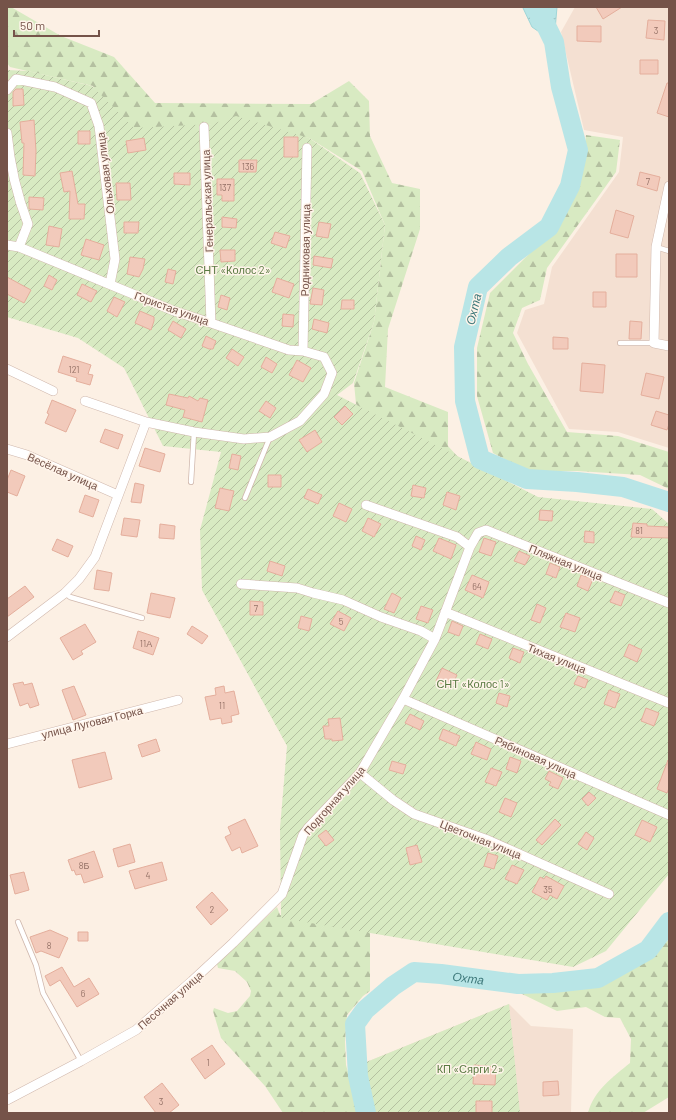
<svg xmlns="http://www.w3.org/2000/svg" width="676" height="1120" font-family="Barlow,sans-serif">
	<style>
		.residential { fill: #f4e0d2 }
		.forest { fill: url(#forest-firs) }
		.garden { fill: url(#garden-furrows) }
		.water { fill: url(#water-ripples); stroke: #9fd6d8 }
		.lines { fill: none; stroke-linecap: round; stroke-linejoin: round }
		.river { stroke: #b8e5e6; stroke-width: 20 }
		.building { fill: #f2cabb; stroke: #e4ae9c }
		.service-casing { stroke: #d0b8ad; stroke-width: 6 }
		.minor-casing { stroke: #d0b8ad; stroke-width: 10 }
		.service { stroke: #fff; stroke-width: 4.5 }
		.minor { stroke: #fff; stroke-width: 9 }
		.labels { text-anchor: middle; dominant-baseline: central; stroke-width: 3; stroke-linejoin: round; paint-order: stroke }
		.number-label { font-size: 9px; fill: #947166 }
		.street-label { font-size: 11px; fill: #755349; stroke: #fff4ea }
		.park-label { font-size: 11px; fill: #5a7a42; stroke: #fff4ea }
		.water-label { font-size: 12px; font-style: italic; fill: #3d787a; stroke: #fff4ea }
	</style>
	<defs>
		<pattern id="forest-firs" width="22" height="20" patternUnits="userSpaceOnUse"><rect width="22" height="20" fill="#d8eac2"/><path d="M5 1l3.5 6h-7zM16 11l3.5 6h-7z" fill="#b4c0a0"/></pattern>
		<pattern id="garden-furrows" width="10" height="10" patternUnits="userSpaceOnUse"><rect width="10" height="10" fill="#d8eac2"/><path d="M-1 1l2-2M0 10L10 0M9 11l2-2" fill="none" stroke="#b4c0a0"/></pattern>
		<pattern id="water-ripples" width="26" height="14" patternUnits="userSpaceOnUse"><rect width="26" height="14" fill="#b8e5e6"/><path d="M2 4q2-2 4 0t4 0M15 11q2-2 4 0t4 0" fill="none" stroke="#9abcbc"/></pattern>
	</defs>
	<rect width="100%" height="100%" fill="#fcf0e4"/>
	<!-- residential -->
	<path class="residential" d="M575 7H669V448L618 432 569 429 517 333 525 310 544 304 552 267 619 172 623 137 584 130 561 32Z
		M509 1004 531 1026 573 1029 571 1113H372L364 1063Z"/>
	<!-- forest -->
	<path class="forest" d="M7 7H11L61 36 114 57 155 103 311 104 349 81 369 101 370 136 392 183 420 189V229L388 329 385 387 448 412V446L467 467 373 427 356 404 354 383 374 322 385 225 362 171 309 138 212 124H200L202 167 120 152 93 86 10 67 7 63Z
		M586 135 620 140 616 172 547 268 540 300 522 308 513 333 528 364 567 432 618 436 669 452V489L640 475 577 471H527L493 453 477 396V348L490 293 554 229 574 194 584 153Z
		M277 907 280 915 288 917 370 916V991L363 996 347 1015 345 1042 346 1065 355 1098 357 1113H283L265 1086 221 1038 213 1011 214 1008 228 1013 237 1011 250 996 251 991 247 982 235 971 218 968 217 964Z
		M669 939V1097L643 1113H588C594 1090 613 1077 630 1063L631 1039 620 1018 605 1017 586 1007 557 1011 518 992H552L600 987 657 952Z"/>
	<!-- garden -->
	<path class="garden" d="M7 70 28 71 92 86 134 128 212 124 236 116 309 138 360 173 385 225 374 322 353 383 337 395 538 497 652 509 669 524V874L606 951 573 967 281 918 280 828 287 746 202 590 200 530 221 452 163 446 124 368 78 338 7 317Z
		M509 1004 520 1113H372L364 1063Z"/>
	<!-- water -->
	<path class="water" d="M522 7H557L554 42 532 27 523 8Z"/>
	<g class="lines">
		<!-- river -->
		<g class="river">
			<path d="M537 7 554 42 561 87 578 150 570 186 549 227 509 257 478 287 464 347 465 401 480 459 527 479 577 482 623 487 669 502"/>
			<path id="s1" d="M366 1113 358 1076 355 1024 365 1010 393 986 414 972 441 974 518 984 553 983 598 978 648 950 669 922"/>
		</g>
	</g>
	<!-- building -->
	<path class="building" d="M596 7H622L603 19Z
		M648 20 665 21 664 40 646 38Z
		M577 26H601V42L577 41Z
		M640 60H658V74H640Z
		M667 83H669V117L657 113Z
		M16 89H23L24 105 13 106V92Z
		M34 120 36 151 35 176 23 175 24 143H22L20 122Z
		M78 131H90V144H78Z
		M284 137H298V157H284Z
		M144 138 146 150 128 153 126 141Z
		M239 160H257L256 172H239Z
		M72 171 78 204H85L84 219H69L70 191 64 192 60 173Z
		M640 172 660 177 657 191 637 185Z
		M174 173H190V185L174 184Z
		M217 179H234V201H222V195H217Z
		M116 183H130L131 200H117Z
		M29 197 44 198 43 210 29 209Z
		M616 210 634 216 628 238 610 233Z
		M222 217 237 219 236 228 222 227Z
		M124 222H139L138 233H124Z
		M319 222 331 224 328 238 316 236Z
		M49 226 62 229 59 247 46 245Z
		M275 232 290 236 286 248 271 243Z
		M86 239 104 245 99 260 81 255Z
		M220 250H235V261L221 262Z
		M616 254H637V277H616Z
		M314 256 333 259 331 268 313 265Z
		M130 257 145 259 143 269 139 277 127 274Z
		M168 269 176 271 173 284 165 282Z
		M49 275 57 280 52 290 44 286Z
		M7 277 31 290 24 303 7 294Z
		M277 278 294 284 289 298 272 292Z
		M82 284 97 291 91 302 77 295Z
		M313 288 324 290 322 305 310 304Z
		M593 292H606V307H593Z
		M221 295 230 298 227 310 218 307Z
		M114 297 125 302 117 317 107 311Z
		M342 300H354V309H341Z
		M140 311 154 317V321L151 330 135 323Z
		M283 314 294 315 293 327 282 326Z
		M314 319 329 323 327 333 312 329Z
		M173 321 186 329 181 338 168 330Z
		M630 321 642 322 641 339H629Z
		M206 336 216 341 213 349H209L202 346Z
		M553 337 568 338V349H553Z
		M232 349 244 357 238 366 226 358Z
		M63 356 91 365 88 374 93 375 90 385 76 381 77 378 58 372Z
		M266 357 277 364 272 373 261 367Z
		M297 360 311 368 303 382 289 375Z
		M582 363 605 365 603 393 580 391Z
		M646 373 664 377 659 399 641 395Z
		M169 394 188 398 189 396 198 401 200 398 208 400 202 422 183 417 185 410 166 405Z
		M52 400 76 410 66 432 45 423 49 414 47 413Z
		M266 401 276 408 270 418 259 411Z
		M345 406 353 414 342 425 334 417Z
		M656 411 669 415V424L667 430 651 425Z
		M105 429 123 435 118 449 100 442Z
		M315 430 322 442 307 452 299 440Z
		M145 448 165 454 160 472 139 466Z
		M232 454 241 456 238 470 229 468Z
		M11 470 25 476 17 496 7 492V480Z
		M268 475H281V487H268Z
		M135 483 144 485 141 503 131 502Z
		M413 485 426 488 424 498 411 496Z
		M220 488 234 491 229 511 215 508Z
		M308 489 322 495 318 504 304 498Z
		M447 492 460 496 456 510 443 505Z
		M85 495 99 500 93 517 79 512Z
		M339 503 352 509 346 522 333 516Z
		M540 510 553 511 552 521 539 520Z
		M124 518 140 520 137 537 121 535Z
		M368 518 381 524 374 537 362 531Z
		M633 523 647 524V526L669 527V538L631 537Z
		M160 524 175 526 174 539 159 538Z
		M585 531 594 532V543L584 542Z
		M416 536 425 540 421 550 412 546Z
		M439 538 456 545 451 559 433 551Z
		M484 538 496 542 491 556 479 552Z
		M57 539 73 546 68 557 52 550Z
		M519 551 530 556 525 565 514 561Z
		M270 561 285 566 282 576 267 571Z
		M550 563 560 567 556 578 546 574Z
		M97 570 112 573 109 591 94 589Z
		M472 575 489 582 483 598 465 590Z
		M581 575 593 579 588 591 577 586Z
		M25 586 34 597 7 617V599Z
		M615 591 625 595 621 606 610 602Z
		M151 593 175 598 170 618 147 613Z
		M392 593 401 598 394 613 384 609Z
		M250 601 263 602V615H250Z
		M537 604 546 608 540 623 531 620Z
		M421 606 433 610 428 623 416 619Z
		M338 611 351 618 344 631 330 624Z
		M566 613 580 618 575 632 560 627Z
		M301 616 312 619 309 631 298 628Z
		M452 621 463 626 459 636 448 632Z
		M85 624 96 642 81 651 83 654 73 660 60 638Z
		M192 626 208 636 202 644 187 634Z
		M138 631 159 638 153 655 133 648Z
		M480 634 492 639 488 649 476 644Z
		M629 644 642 650 637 662 624 656Z
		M513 648 524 652 520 663 509 658Z
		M442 668 457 675 451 688 436 681Z
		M578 676 588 680 585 688 574 684Z
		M23 682 24 685 32 683 39 705 30 708 28 703 20 706 13 684Z
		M74 686 86 715 73 720 62 690Z
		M224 686 225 693 234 691 239 714 231 716 232 722 222 724 221 718 210 720 205 697 216 695 215 688Z
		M609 690 620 694 615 708 604 704Z
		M499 693 510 696 507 707 496 703Z
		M646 708 659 713 654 726 641 721Z
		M410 714 424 721 420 730 405 723Z
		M340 718 343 740 332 741V739H325L323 726H329L328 719Z
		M443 729 460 736 456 746 439 739Z
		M156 739 160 751 142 757 138 745Z
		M476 742 491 749 487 760 471 754Z
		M105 752 112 779 79 788 72 760Z
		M510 757 521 761 517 773 506 769Z
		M668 760 669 788 667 793 657 789Z
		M392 761 406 765 403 774 389 770Z
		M491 768 502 772 496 786 485 782Z
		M549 771 563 778 558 789 549 785 551 782 545 779Z
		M589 792 596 798 588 806 582 799Z
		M505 798 517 803 511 817 499 812Z
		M245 819 258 846 242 853 240 847 232 851 225 837 231 834 228 827Z
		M555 819 561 825 542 845 536 840Z
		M642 820 657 827 650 842 635 835Z
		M326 830 334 840 326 846 318 836Z
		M586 832 594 838 587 850 578 844Z
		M130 844 135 862 118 867 113 849Z
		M417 845 422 862 410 865 406 848Z
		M94 851 103 877 84 883 81 874 76 875 74 870 72 871 68 860Z
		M488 853 498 856 494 869 484 866Z
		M162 862 167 880 135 889 129 871Z
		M512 865 524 870 517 884 505 879Z
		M24 872 29 890 15 894 10 875Z
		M546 876 564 886 557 899 550 895 547 900 532 892 540 877 544 879Z
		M212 892 228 910 211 925 196 907Z
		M50 930 68 938 59 958 41 951 36 953 30 937Z
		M78 932H88V941H78Z
		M62 967 74 987 89 978 99 994 77 1007 60 980 50 986 45 976Z
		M212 1045 225 1064 205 1079 191 1059Z
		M474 1065 496 1067 495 1085 473 1084Z
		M558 1081 559 1095 543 1096V1082Z
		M162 1083 179 1105 169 1113H156L144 1097Z
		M476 1101H492V1113H476Z"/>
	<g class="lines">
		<defs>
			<path id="service" d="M656 247 669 251
				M620 343H654
				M191 482 194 432
				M245 498 270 437
				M65 593 70 597 142 618
				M18 922 36 965 43 993 81 1061"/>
			<path id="minor" d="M7 90 16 79 55 87 91 103 99 126 115 259 110 284
				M204 127 211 323
				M7 133C10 166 16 193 28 224L19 247
				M669 186 656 247 654 343 669 346
				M7 245 19 247 174 311 211 323 289 350 303 351 324 357 332 373 324 394 300 421 270 437 244 439 194 432 146 422 95 557 79 579 65 593 7 637
				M303 351 307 148
				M7 369 53 391
				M85 401 146 422
				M7 449 27 455 118 495
				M366 505 457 537 470 547
				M241 584 297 588 313 593 343 600 381 617 421 631 435 639
				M445 612 669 703
				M403 699 669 815
				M7 744 178 700
				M360 773 393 800 414 814 488 840 609 894
				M7 1100 81 1061 136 1030 192 981 233 943 282 894 303 835 308 828 360 773 403 699 435 639 470 547 478 533 486 530 669 603"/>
		</defs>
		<!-- service casing -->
		<use href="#service" class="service-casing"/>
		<!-- minor casing -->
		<use href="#minor" class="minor-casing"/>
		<!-- service -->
		<use href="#service" class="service"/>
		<!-- minor -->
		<use href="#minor" class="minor"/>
	</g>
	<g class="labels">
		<!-- number labels -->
		<g class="number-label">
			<text x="656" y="30">3</text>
			<text x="248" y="166">136</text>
			<text x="648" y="181">7</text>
			<text x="225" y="187">137</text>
			<text x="74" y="369">121</text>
			<text x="639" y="530">81</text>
			<text x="477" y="586">64</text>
			<text x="256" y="608">7</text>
			<text x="341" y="621">5</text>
			<text x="146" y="643">11А</text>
			<text x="222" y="705">11</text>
			<text x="84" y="865">8Б</text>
			<text x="148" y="875">4</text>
			<text x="548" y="889">35</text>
			<text x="212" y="909">2</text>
			<text x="49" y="945">8</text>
			<text x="83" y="993">6</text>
			<text x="208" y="1062">1</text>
			<text x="161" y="1101">3</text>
		</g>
		<!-- street labels -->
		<g class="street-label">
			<text transform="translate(105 173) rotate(-97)">Ольховая улица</text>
			<text transform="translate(207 201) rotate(-92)">Генеральская улица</text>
			<text transform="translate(305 250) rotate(-89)">Родниковая улица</text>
			<text transform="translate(172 308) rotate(20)">Гористая улица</text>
			<text transform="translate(63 471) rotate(24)">Весёлая улица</text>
			<text transform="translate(566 562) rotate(22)">Пляжная улица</text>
			<text transform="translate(557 658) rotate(22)">Тихая улица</text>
			<text transform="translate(92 722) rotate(-14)">улица Луговая Горка</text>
			<text transform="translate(536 757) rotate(24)">Рябиновая улица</text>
			<text transform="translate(334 800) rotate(-49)">Подгорная улица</text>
			<text transform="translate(481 839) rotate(22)">Цветочная улица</text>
			<text transform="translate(170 1000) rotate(-41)">Песочная улица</text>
		</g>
		<!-- park labels -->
		<g class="park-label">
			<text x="233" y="269">СНТ «Колос 2»</text>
			<text x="473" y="683">СНТ «Колос 1»</text>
			<text x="470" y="1068">КП «Сярги 2»</text>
		</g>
		<!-- water labels -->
		<g class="water-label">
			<text transform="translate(473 309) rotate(-77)">Охта</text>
			<text stroke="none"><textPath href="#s1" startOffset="224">Охта</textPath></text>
		</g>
	</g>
	<!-- border -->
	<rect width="676" height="1120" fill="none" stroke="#755349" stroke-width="16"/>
	<!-- scale -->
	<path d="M14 30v6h85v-6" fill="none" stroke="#755349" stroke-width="2"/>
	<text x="20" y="30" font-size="12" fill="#755349" stroke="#fff4ea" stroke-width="3" paint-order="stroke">50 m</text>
</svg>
